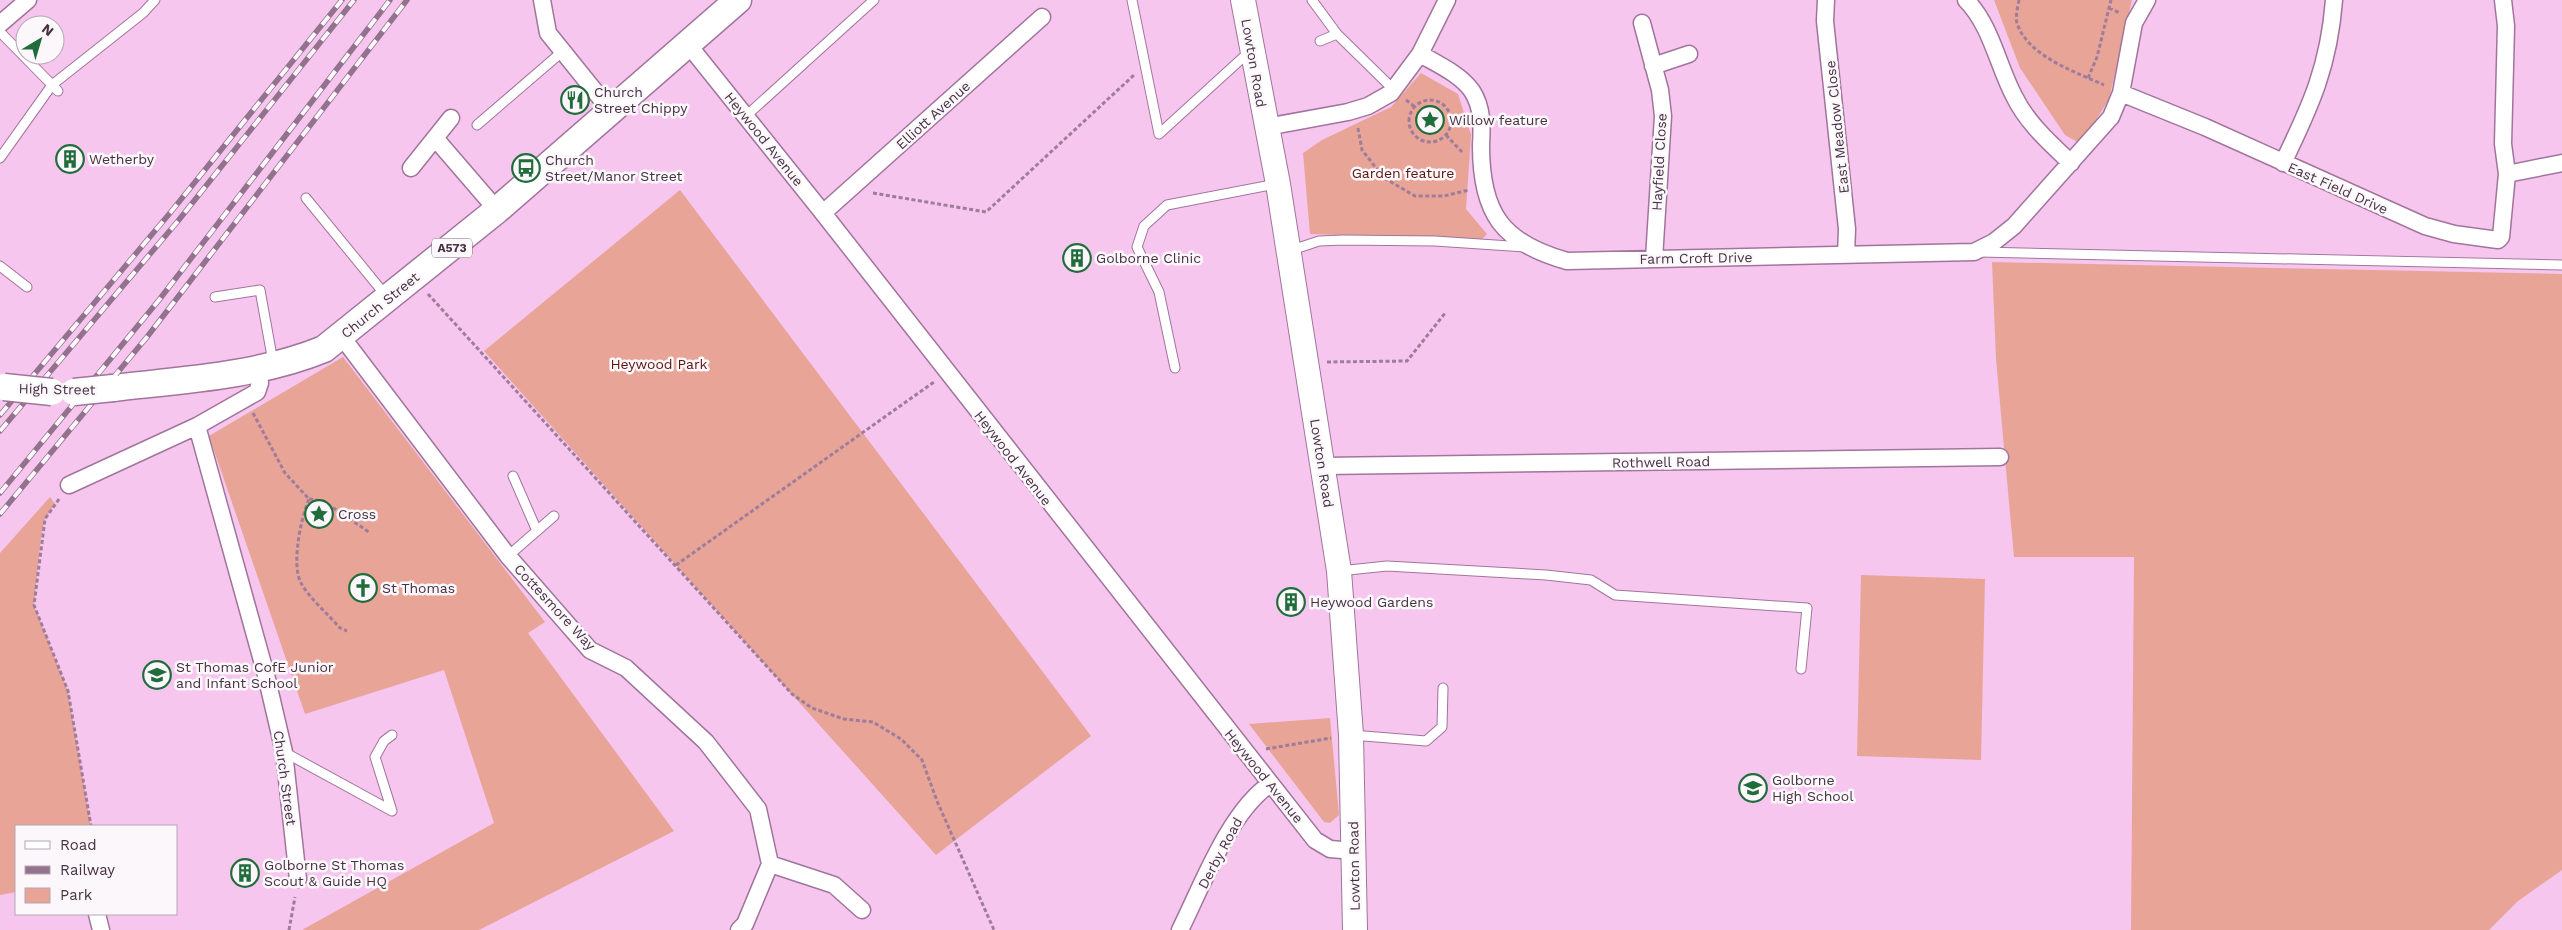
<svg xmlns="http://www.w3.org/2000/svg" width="2562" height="930" font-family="'Work Sans',sans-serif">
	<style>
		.green { fill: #e7a497 }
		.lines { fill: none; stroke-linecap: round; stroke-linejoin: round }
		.lane-casing { stroke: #a1759b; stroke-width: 11 }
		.street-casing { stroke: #a1759b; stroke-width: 19 }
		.secondary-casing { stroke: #a1759b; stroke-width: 26 }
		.primary-casing { stroke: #a1759b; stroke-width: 29 }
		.path { stroke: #9f7d9a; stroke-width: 3; stroke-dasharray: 4 2.5; stroke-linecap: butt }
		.lane { stroke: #fff; stroke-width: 9 }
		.street { stroke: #fff; stroke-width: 16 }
		.secondary { stroke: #fff; stroke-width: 24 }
		.primary { stroke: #fff; stroke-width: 26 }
		.rail-casing { stroke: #92728d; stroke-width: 5.5 }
		.rail { stroke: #fcf7fb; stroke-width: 4; stroke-dasharray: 11; stroke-linecap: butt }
		.primary-bridge-casing { stroke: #a1759b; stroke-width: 29; stroke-linecap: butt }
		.primary-bridge { stroke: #fff; stroke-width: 26 }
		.labels { text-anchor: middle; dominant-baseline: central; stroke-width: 5; stroke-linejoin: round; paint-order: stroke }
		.shield { fill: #fcf7fb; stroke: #7c6d7a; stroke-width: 1 }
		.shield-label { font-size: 12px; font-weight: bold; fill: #453242 }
		.street-label { font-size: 14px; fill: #453242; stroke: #fcf7fb }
		.poi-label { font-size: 14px; fill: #453242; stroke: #fcf7fb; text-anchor: start }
		.park-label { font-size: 14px; fill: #59170d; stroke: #fcf7fb }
	</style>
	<rect width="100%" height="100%" fill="#f6c6ef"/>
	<!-- green -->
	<path class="green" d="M1994 0H2132L2109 99 2081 144 2065 135 2020 68Z
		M1421 73 1458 94 1471 135 1466 209 1487 234 1481 240 1310 234 1303 153 1322 140 1391 107Z
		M680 190 1091 736 936 855 484 351Z
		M1992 262 2562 274V870L2518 901 2489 930H2131L2134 557H2014L1996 359Z
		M343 357 545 622 528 633 674 831 479 930H302L494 823 444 670 305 714 209 436Z
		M50 497 55 504 45 519 41 536 34 605 68 691 91 826H16V892L0 895V553Z
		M1861 575 1985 579 1981 760 1857 756Z
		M1330 718 1339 815 1330 823 1324 822 1249 724Z"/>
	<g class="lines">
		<defs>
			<path id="lane" d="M1132 0 1159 134 1249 52
				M1312 0 1337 34 1394 90
				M0 32 58 91
				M1320 41 1337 34
				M746 116 874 0
				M477 125 563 51
				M0 158 52 85 143 13 155 0
				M306 198 387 297
				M1289 251 1319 241 1343 240 1435 241 1525 247
				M1979 252 2562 265
				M0 266 27 287
				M215 297 260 290 273 362
				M1175 368 1159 292 1137 247 1144 226 1167 205 1276 184
				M513 476 537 531
				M508 556 554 516
				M1339 571 1387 566 1546 575 1591 580 1615 595 1807 608 1801 669
				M1352 735 1426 741 1442 727 1443 688
				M284 752 392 811 375 757 384 741 392 735"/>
			<path id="street" d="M542 0 548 33 610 110
				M1826 0 1825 21 1847 229 1846 255
				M1966 0C1991 25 1998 66 2014 96 2027 123 2050 143 2071 163
				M1642 23 1660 90 1663 116 1654 259
				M0 24 28 0
				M687 43 823 213 1315 840 1330 849 1354 851
				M1420 54C1437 64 1460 74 1472 91 1483 108 1482 127 1481 146 1481 213 1502 243 1567 261L1974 252 1994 242 2014 226 2111 117 2121 93 2134 23 2147 0
				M1653 66 1689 54
				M2121 93 2205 127 2425 226 2454 234 2498 240 2501 237 2507 174 2503 144 2506 26 2503 0
				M1266 127 1348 112 1368 106 1391 93 1420 54 1447 0
				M435 138 497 210
				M2283 163C2311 105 2329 66 2334 0
				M411 168 451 118
				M2507 174 2562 163
				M823 213 1042 17
				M342 337 508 556 590 650 626 668 706 742 758 809 770 864 745 924 739 930
				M258 369 260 383 257 392 197 426 266 675 284 752 298 879
				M1323 466 2000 457
				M69 485 197 426
				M770 864 834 885 862 910
				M97 914 101 930
				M1180 930C1202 886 1229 812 1270 784"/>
			<path id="secondary" d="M1243 0 1278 184 1339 571 1351 735 1355 930"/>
			<path id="primary" d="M113 388C183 380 258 376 324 349L497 210 738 0"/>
		</defs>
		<!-- lane casing -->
		<use href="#lane" class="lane-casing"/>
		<!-- street casing -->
		<use href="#street" class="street-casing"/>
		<!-- secondary casing -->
		<use href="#secondary" class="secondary-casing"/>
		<!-- primary casing -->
		<use href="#primary" class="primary-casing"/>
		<!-- path -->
		<path class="path" d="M2019 0C2018 6 2015 17 2017 23 2027 56 2076 72 2104 85
			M2109 8 2120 13
			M2088 78 2097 57 2111 0
			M1406 100 1415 107
			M1409 121a21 21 0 1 1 42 0a21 21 0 1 1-42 0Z
			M1358 128 1362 150 1384 178 1415 196H1444L1469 190
			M1446 135 1463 153
			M873 193 986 212 1134 75
			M428 294 792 694 812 708 844 719 873 722 901 739 922 760 937 801 994 930
			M1327 362 1407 361 1446 312
			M253 413 285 473 309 499C301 517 291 565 301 583 310 599 328 614 340 628L347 631
			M59 499 45 519 34 605 68 691 91 826
			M309 499 323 501 369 532
			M676 565 934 382
			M1266 749 1331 738
			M289 930 295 897"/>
		<!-- lane -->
		<use href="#lane" class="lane"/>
		<!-- street -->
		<use href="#street" class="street"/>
		<!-- secondary -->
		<use href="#secondary" class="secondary"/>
		<!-- primary -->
		<use href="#primary" class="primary"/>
		<defs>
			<path id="rail" d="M0 415 170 213 342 0
				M0 431 178 221 354 0
				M0 493 159 300 390 0
				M0 514 147 337 407 0"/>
		</defs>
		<!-- rail casing -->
		<use href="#rail" class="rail-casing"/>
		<!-- rail -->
		<use href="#rail" class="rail"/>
		<defs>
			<path id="primary-bridge" d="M4 387 52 392
				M74 392 113 388"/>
		</defs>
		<!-- primary-bridge casing -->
		<use href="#primary-bridge" class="primary-bridge-casing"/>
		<!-- primary-bridge -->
		<use href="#primary-bridge" class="primary-bridge"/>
	</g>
	<!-- icons -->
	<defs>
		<symbol id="restaurant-ring" viewBox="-11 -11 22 22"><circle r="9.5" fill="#fcf7fb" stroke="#206c3b" stroke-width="1.5"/><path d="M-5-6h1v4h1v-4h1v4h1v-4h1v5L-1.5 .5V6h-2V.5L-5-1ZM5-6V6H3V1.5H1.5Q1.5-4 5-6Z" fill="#206c3b"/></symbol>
		<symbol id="sight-ring" viewBox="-11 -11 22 22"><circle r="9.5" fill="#fcf7fb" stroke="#206c3b" stroke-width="1.5"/><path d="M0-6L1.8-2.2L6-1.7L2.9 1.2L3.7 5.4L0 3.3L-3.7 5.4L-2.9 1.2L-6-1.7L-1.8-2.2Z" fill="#206c3b"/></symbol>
		<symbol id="building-ring" viewBox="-11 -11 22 22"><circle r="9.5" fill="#fcf7fb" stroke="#206c3b" stroke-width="1.5"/><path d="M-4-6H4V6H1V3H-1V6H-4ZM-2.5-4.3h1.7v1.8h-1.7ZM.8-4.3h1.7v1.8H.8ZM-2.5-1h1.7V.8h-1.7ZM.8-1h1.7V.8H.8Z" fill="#206c3b"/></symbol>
		<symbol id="bus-ring" viewBox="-11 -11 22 22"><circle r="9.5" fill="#fcf7fb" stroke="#206c3b" stroke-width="1.5"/><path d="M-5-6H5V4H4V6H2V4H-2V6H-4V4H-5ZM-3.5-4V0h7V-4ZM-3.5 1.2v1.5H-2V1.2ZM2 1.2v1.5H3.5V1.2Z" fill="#206c3b"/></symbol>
		<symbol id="church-ring" viewBox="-11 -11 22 22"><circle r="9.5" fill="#fcf7fb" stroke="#206c3b" stroke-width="1.5"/><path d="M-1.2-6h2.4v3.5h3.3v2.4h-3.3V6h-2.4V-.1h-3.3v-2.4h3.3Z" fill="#206c3b"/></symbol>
		<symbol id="school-ring" viewBox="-11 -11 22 22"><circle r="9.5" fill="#fcf7fb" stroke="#206c3b" stroke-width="1.5"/><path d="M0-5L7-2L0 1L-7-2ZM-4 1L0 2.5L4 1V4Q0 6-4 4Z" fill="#206c3b"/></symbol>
	</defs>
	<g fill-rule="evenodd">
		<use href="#restaurant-ring" x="559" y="84" width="32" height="32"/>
		<use href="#sight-ring" x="1414" y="104" width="32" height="32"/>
		<use href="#building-ring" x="54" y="143" width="32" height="32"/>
		<use href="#bus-ring" x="510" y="152" width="32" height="32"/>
		<use href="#building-ring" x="1061" y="242" width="32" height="32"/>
		<use href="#sight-ring" x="303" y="498" width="32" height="32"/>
		<use href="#church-ring" x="347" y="572" width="32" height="32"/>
		<use href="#building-ring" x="1275" y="586" width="32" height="32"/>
		<use href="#school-ring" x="141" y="659" width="32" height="32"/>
		<use href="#school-ring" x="1737" y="772" width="32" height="32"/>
		<use href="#building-ring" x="229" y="857" width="32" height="32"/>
	</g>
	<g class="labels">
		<!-- shield labels -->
		<rect class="shield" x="432" y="238.5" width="40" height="19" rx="4"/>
		<g class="shield-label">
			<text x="452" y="248">A573</text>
		</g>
		<!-- street labels -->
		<g class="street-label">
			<text transform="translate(1254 63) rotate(80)">Lowton Road</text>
			<text transform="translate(933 115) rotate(-42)">Elliott Avenue</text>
			<text transform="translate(1837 127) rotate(-96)">East Meadow Close</text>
			<text transform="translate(764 139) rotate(51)">Heywood Avenue</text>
			<text transform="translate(1659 162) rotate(-87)">Hayfield Close</text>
			<text transform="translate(2338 188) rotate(24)">East Field Drive</text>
			<text transform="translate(1696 258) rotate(-1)">Farm Croft Drive</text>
			<text transform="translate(380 305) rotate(-39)">Church Street</text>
			<text transform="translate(57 389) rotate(1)">High Street</text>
			<text transform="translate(1013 458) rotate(52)">Heywood Avenue</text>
			<text transform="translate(1661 462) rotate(-1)">Rothwell Road</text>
			<text transform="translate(1322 463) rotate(81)">Lowton Road</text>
			<text transform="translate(555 607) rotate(47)">Cottesmore Way</text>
			<text transform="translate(1264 776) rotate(51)">Heywood Avenue</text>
			<text transform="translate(285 778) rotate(82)">Church Street</text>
			<text transform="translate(1220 853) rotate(-62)">Derby Road</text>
			<text transform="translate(1354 866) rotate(-91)">Lowton Road</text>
		</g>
		<!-- poi labels -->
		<g class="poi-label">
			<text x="594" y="92">Church<tspan x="594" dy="16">Street Chippy</tspan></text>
			<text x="1449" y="120">Willow feature</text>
			<text x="89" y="159">Wetherby</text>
			<text x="545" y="160">Church<tspan x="545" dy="16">Street/Manor Street</tspan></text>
			<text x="1096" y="258">Golborne Clinic</text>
			<text x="338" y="514">Cross</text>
			<text x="382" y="588">St Thomas</text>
			<text x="1310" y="602">Heywood Gardens</text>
			<text x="176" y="667">St Thomas CofE Junior<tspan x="176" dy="16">and Infant School</tspan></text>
			<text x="1772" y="780">Golborne<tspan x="1772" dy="16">High School</tspan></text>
			<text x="264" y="865">Golborne St Thomas<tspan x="264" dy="16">Scout &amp; Guide HQ</tspan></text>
		</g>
		<!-- park labels -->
		<g class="park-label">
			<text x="1403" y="173">Garden feature</text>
			<text x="659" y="364">Heywood Park</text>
		</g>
	</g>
	<!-- legend -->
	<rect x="15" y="825" width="162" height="90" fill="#fcf7fb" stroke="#b3a8b1"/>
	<rect x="25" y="841" width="25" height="8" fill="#ffffff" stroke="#b3a8b1"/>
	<text x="60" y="850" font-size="15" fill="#453242">Road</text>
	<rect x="25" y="866" width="25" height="8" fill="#92728d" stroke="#b3a8b1"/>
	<text x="60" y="875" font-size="15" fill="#453242">Railway</text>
	<rect x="25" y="888" width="25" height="15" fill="#e7a497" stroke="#b3a8b1"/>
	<text x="60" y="900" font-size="15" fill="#453242">Park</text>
	<!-- north arrow -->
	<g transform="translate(40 40) rotate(38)"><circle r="24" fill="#fcf7fb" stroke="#b3a8b1"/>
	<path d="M0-4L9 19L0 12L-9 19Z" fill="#206c3b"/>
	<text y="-8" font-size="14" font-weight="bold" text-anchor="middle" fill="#453242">N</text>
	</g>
</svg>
